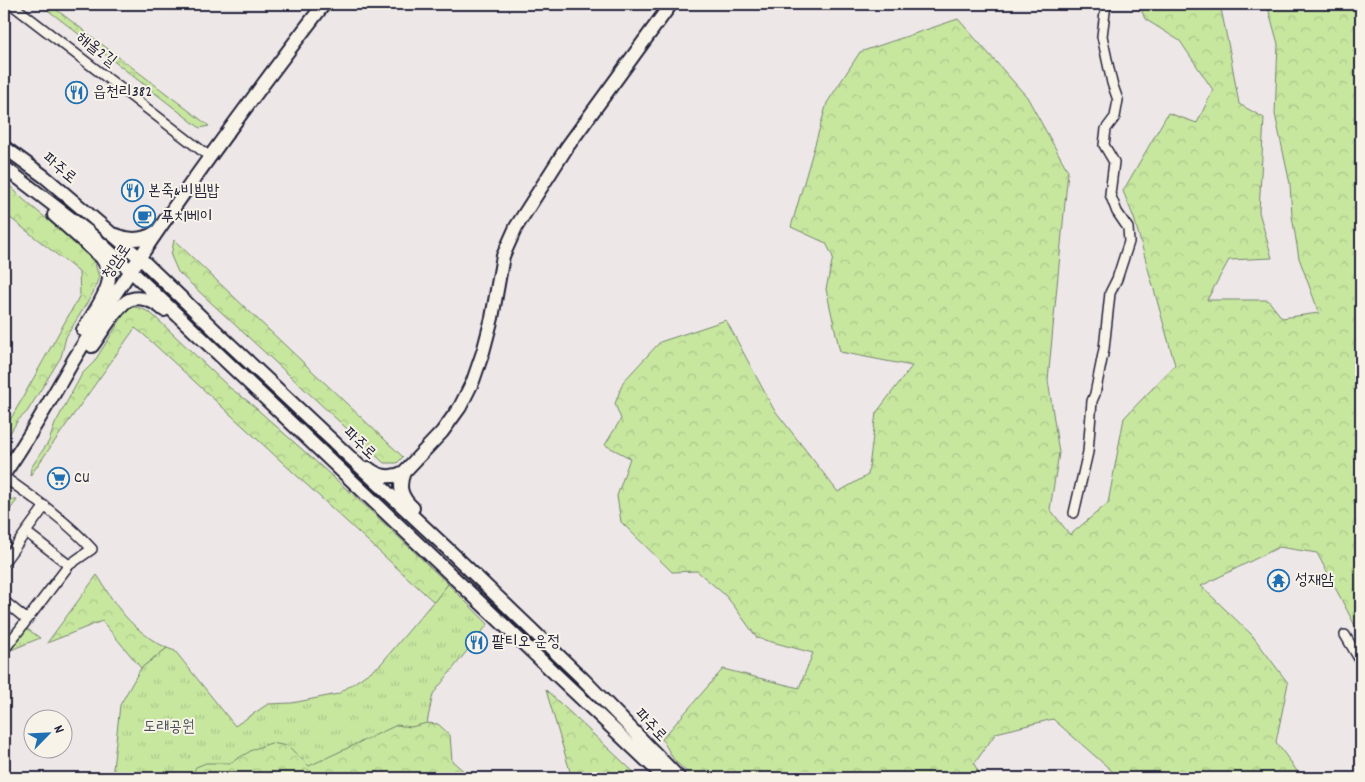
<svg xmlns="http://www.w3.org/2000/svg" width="1365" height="782" font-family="Dekko,'Poor Story',sans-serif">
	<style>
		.grass { fill: url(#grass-tufts); stroke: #74846d }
		.forest { fill: url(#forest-crowns); stroke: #74846d }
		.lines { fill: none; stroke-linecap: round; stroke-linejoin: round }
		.street-casing { stroke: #22223b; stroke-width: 12 }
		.secondary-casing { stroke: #22223b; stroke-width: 16 }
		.street { stroke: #f7f3e8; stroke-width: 9 }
		.secondary { stroke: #f7f3e8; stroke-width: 12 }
		.labels { text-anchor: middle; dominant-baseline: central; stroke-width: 4; stroke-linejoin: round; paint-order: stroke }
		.street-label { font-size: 16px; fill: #22223b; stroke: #f7f3e8 }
		.poi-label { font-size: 16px; fill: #22223b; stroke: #f7f3e8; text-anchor: start }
		.park-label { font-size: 16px; fill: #4b5354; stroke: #f7f3e8 }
	</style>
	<defs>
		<pattern id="grass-tufts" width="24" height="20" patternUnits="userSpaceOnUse" patternTransform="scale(1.25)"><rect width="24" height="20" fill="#c7e79f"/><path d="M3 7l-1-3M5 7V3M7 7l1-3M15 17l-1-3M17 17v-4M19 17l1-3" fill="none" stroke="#abc68a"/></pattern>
		<pattern id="forest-crowns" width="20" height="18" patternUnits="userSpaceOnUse" patternTransform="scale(1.25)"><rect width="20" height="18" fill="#c7e79f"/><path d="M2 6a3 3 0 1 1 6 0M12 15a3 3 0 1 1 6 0" fill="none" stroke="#abc68a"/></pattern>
	</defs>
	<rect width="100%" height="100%" fill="#eee7e8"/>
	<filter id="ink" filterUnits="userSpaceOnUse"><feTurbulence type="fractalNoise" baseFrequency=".02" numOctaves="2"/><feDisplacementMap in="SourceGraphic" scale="10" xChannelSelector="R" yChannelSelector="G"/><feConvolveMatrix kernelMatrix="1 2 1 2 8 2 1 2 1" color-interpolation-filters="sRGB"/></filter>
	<g filter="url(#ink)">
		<!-- grass -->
		<path class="grass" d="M448 584 488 624 433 694 427 723 391 778H112L120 705 141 668 167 648 175 651 235 726 268 704 292 703 338 694 380 665Z
			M26 628 40 638 11 650Z"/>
		<!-- forest -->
		<path class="forest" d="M40 4H49L209 126 200 128Z
			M1139 4H1220L1230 53 1239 104 1264 118 1259 212 1272 258 1229 260 1207 300H1268L1282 318 1319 313 1299 258 1292 216 1290 184 1275 114 1278 44 1267 4H1361V637L1317 553 1279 547 1201 586 1252 635 1288 683 1276 742 1302 778H1120L1053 719 996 733 974 764 982 778H693L674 760 662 739 723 669 799 688 813 653 757 638 734 606 725 595 697 571 672 572 621 522 617 496 630 458 605 445 621 419 615 404 623 382 660 342 726 320 773 408 838 492 868 475 876 413 912 366 840 352 826 289 833 257 826 243 791 227 827 103 860 52 958 19 1027 97 1068 171 1048 380 1059 453 1050 509 1070 535 1108 503 1124 418 1175 365 1134 218 1123 191 1168 113 1197 123 1213 90 1180 41 1145 19Z
			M4 180 24 200 83 249 95 264 99 277 93 293 66 337 61 357 27 412 18 420 4 443V431L80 295 79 272 4 213Z
			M174 240 403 457 397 463H384L178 272 171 256Z
			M131 307C141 307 146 310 154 316L230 388 249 402 370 510 448 584 434 602 143 334 135 328 30 476 31 468 49 441 55 424 82 374 94 362 125 313Z
			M12 500H17L4 518C4 509 4 504 12 500Z
			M97 575C103 583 106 591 112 599 125 619 145 638 167 648L141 668 102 621 47 643Z
			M546 690 640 778H572Z
			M427 723 438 724 450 735 452 761 472 778H191L196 767 206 763H230L254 749 271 743 288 746 309 766 397 725 411 727Z"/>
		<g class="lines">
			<defs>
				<path id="street" d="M11 4 210 157
					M4 477C35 499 67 521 92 549L69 565 7 646 4 647
					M1074 513 1088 452 1092 401 1095 394 1104 349 1110 293 1117 279 1129 242 1128 228 1117 212 1110 194 1114 162 1104 145 1106 129 1115 117 1118 100 1112 83 1102 36 1106 4
					M26 532 69 565
					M4 562 45 506
					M4 601 26 619
					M1345 635 1361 662"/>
				<path id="secondary" d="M4 147 45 177 140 258 221 336 452 553 583 679 679 778
					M4 167 87 231 131 271 665 778
					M54 215 101 257C105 263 109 268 109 276 110 291 91 317 83 330
					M116 235C130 241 144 240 156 232
					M92 346C101 334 115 309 127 301 139 294 155 302 164 310
					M368 468C379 477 392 479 404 472L442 432 460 407 473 381 483 352 492 318 503 256 516 227 567 147 671 4
					M404 472C398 487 401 497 413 508
					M4 474C29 438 51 399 73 361 89 335 105 309 122 284 185 188 254 95 324 4"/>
			</defs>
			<!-- street casing -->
			<use href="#street" class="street-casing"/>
			<!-- secondary casing -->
			<use href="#secondary" class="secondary-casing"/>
			<!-- street -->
			<use href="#street" class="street"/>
			<!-- secondary -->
			<use href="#secondary" class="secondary"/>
		</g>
	</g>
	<!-- icons -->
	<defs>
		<symbol id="restaurant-ring" viewBox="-11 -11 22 22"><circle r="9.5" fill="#f7f3e8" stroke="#1f6fb2" stroke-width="1.5"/><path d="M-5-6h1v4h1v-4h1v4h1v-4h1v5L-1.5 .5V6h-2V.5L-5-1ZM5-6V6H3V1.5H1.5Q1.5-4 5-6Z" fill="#1f6fb2"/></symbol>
		<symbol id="cafe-ring" viewBox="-11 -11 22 22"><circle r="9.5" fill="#f7f3e8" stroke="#1f6fb2" stroke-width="1.5"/><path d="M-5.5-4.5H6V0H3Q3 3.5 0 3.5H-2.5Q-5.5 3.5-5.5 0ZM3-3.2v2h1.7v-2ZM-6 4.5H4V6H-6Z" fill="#1f6fb2"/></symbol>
		<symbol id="supermarket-ring" viewBox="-11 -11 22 22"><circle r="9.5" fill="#f7f3e8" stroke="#1f6fb2" stroke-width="1.5"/><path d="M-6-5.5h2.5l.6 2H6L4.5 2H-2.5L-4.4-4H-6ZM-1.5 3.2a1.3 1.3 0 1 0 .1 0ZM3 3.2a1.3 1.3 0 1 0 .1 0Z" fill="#1f6fb2"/></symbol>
		<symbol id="temple-ring" viewBox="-11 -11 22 22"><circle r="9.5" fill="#f7f3e8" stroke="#1f6fb2" stroke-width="1.5"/><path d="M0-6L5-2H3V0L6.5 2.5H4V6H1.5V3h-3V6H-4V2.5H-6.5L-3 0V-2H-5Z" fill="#1f6fb2"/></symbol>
	</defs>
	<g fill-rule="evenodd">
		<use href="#restaurant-ring" x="64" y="80" width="25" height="25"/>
		<use href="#restaurant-ring" x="120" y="178" width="25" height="25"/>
		<use href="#cafe-ring" x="132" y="204" width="25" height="25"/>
		<use href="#supermarket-ring" x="46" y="466" width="25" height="25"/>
		<use href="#temple-ring" x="1266" y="568" width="25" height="25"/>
		<use href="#restaurant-ring" x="464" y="630" width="25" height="25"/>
	</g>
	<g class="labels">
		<!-- street labels -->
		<g class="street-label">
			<text transform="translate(96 50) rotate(38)">해올2길</text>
			<text transform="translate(59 169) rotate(39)">파주로</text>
			<text transform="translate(117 262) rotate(-56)">청암로</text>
			<text transform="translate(359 444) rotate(43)">파주로</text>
			<text transform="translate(650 726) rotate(46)">파주로</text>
		</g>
		<!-- poi labels -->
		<g class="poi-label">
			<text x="93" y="92">읍천리382</text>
			<text x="148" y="191">본죽&amp;비빔밥</text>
			<text x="161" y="217">푸치베이</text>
			<text x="74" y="478">CU</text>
			<text x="1295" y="580">성재암</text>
			<text x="492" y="642">팥티오 운정</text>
		</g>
		<!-- park labels -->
		<g class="park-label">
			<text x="169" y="727">도래공원</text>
		</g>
	</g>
	<!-- margin -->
	<rect width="1365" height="782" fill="none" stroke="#f7f3e8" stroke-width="20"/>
	<rect x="10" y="10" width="1345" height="762" fill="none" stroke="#22223b" stroke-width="2" filter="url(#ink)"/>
	<!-- north arrow -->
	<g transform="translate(48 734) rotate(66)"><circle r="24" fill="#f7f3e8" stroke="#a29fa3"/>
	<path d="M0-4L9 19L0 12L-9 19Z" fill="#1f6fb2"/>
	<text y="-8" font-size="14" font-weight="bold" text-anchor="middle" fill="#22223b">N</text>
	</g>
</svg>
